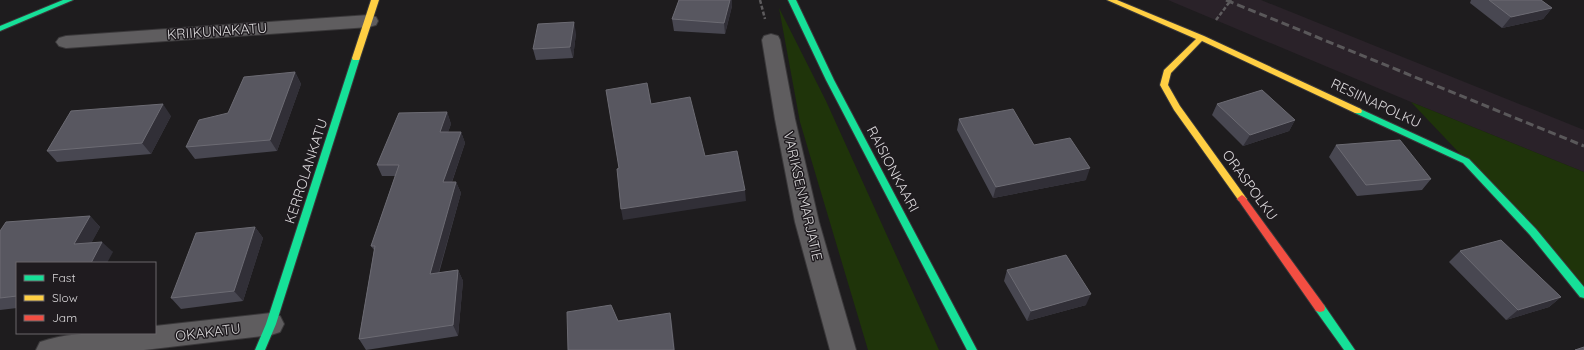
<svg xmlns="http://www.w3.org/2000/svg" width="1584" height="350" font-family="Quicksand,sans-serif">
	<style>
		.built { fill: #2a2229 }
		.green { fill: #1f340a }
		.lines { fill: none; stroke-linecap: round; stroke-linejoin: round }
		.street-casing { stroke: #3a383a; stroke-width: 2 }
		.fast-casing { stroke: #3a383a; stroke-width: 2 }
		.slow-casing { stroke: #3a383a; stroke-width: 2 }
		.jam-casing { stroke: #3a383a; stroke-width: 2 }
		.path { stroke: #5d5b5d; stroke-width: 2.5; stroke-dasharray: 4 2; stroke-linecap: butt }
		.street { fill: #5f5d5f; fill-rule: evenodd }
		.fast { fill: #16e098; fill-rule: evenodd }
		.slow { fill: #ffcf43; fill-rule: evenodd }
		.jam { fill: #f24e42; fill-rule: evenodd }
		.rail { stroke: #5a585a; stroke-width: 3; stroke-dasharray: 8 4; stroke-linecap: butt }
		.wall { fill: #484751 }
		.shaded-wall { fill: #312f37 }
		.building { fill: #585760; stroke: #6c6b73 }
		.labels { text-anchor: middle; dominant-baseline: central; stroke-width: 3; stroke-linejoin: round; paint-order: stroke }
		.street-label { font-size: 14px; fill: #dbd9db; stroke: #1f1b1f }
	</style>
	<rect width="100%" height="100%" fill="#1e1c1e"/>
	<!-- built -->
	<path class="built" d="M1168 0H1261L1584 130V172L1411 102Z"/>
	<!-- green -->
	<path class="green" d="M779 8 826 101 939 350H868L800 122Z
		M1411 102 1584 172V301L1482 177Z"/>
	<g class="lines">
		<defs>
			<path id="street" d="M369 15 376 17 378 21 376 25 369 27 66 48 59 46 56 42 59 38 66 36Z
				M771 34 778 36 780 40 795 119 819 222 856 350H830L795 222 775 119 762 40 764 36Z
				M271 313 280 316 284 324 280 332 271 335 144 350H36L40 342C72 330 121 333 155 333V326Z"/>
			<path id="fast" d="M63 0H73L0 31V26Z
				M788 0H796L834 80 977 350H967L826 80Z
				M356 55 360 58 276 324 265 350H255L266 324 352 58Z
				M1358 108 1469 159 1536 229 1584 287V298L1580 297 1530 235 1463 163 1355 113 1354 111Z
				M1320 304 1324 305 1355 350H1344L1316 311 1315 308 1316 305Z"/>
			<path id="slow" d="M371 0H379L360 58 359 60H353L352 58Z
				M1107 0H1117L1204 36 1361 109 1362 111 1361 113H1355L1202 41 1171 73 1168 85 1180 106 1247 199 1245 201H1239L1174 110 1160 85 1164 70 1196 39Z"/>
			<path id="jam" d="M1242 195 1245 197 1324 305 1325 308 1324 311 1320 312 1316 311 1239 201 1237 199 1239 197Z"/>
		</defs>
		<!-- street casing -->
		<use href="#street" class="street-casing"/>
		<!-- fast casing -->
		<use href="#fast" class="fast-casing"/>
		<!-- slow casing -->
		<use href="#slow" class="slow-casing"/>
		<!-- jam casing -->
		<use href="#jam" class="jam-casing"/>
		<!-- path -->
		<path class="path" d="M760 0 765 19
			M1216 20 1231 0"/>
		<!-- street -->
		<use href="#street" class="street"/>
		<!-- fast -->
		<use href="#fast" class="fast"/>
		<!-- slow -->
		<use href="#slow" class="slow"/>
		<!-- jam -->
		<use href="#jam" class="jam"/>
		<!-- rail -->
		<path class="rail" d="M1226 0 1584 146"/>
	</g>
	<!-- wall -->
	<path class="wall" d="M679 0H732V6L725 34 674 31 672 19Z
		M1471 0H1541L1552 8 1543 19 1502 28 1470 3Z
		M576 33 573 58 536 60 533 49Z
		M295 72 301 84 277 151 195 159 186 147 228 113Z
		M1217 104 1295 120 1289 131 1243 146 1212 115Z
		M447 112 451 124 448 132H461L465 143 452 182H456L461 193 439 273 458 270 463 281 458 336 366 350 359 339 374 250 371 246 395 176H382L377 165Z
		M171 116 151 154 57 162 47 151Z
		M959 119 1034 145 1086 180 993 198 957 130Z
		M1336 145 1431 179 1422 190 1357 196 1329 157Z
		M90 216 100 227 91 243 113 252 17 263V308L0 310V231Z
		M255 227 263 238 243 301 181 309 171 298Z
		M1460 251 1561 297 1549 307 1506 320 1449 262Z
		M1007 270 1086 305 1027 321 1004 281Z"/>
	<!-- shaded-wall -->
	<path class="shaded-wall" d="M730 0H732V6L725 34 724 23Z
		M1552 8 1543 19 1502 28 1511 17Z
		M574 22 576 33 573 58 570 47Z
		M295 72 301 84 277 151 270 140Z
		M163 104 171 116 151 154 142 143Z
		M447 112 451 124 444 143 440 132Z
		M1295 120 1289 131 1243 146 1250 135Z
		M461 132 465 143 448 193 443 182Z
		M1090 168 1086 180 993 198 996 187Z
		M456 182 461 193 435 285 430 274Z
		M745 190 746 201 623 220 621 209Z
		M90 216 100 227 85 255 74 244Z
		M255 227 263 238 243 301 234 291Z
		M102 242 113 252 107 263H91Z
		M458 270 463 281 458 336 453 325Z
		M1091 294 1086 305 1027 321 1031 311Z
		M1561 297 1549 307 1506 320 1518 310Z
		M670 313 672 323 675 350H674Z"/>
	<!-- building -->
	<path class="building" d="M679 0H730L724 23 672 19Z
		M1489 0H1541L1552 8 1511 17Z
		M574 22 570 47 533 49 538 24Z
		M295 72 270 140 186 147 199 120 228 113 244 77Z
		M647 83 651 104 690 97 705 156 737 151 745 190 621 209 617 169 619 168 606 90Z
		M1262 90 1295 120 1250 135 1217 104Z
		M163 104 142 143 47 151 71 111Z
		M1013 109 1034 145 1070 138 1090 168 996 187 959 119Z
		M447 112 440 132H461L443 182H456L430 274 458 270 453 325 359 339 375 246H371L399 165H377L399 113Z
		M1400 140 1431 179 1366 185 1336 145Z
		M90 216 74 244 102 242 91 263H17V296L0 298V231L6 222Z
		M255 227 234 291 171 298 196 233Z
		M1501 240 1561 297 1518 310 1460 251Z
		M1066 255 1091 294 1031 311 1007 270Z
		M611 305 618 321 670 313 674 350H568L567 312Z
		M1584 347V350H1575Z"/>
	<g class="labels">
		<!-- street labels -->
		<g class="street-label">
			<text transform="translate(217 31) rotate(-4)">KRIIKUNAKATU</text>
			<text transform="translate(1376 103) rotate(25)">RESIINAPOLKU</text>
			<text transform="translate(893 169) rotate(62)">RAISIONKAARI</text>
			<text transform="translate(306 171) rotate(-72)">KERROLANKATU</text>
			<text transform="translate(1250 185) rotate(54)">ORASPOLKU</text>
			<text transform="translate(803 196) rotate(77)">VARIKSENMARJATIE</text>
			<text transform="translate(208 332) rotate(-7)">OKAKATU</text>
		</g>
	</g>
	<!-- legend -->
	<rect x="16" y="262" width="140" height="72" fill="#1f1b1f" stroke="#6a676a"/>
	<rect x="24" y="275" width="20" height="6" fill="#16e098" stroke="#6a676a"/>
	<text x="52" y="282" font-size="12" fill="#dbd9db">Fast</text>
	<rect x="24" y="295" width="20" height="6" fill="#ffcf43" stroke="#6a676a"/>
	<text x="52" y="302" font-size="12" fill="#dbd9db">Slow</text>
	<rect x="24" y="315" width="20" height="6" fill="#f24e42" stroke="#6a676a"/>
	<text x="52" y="322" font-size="12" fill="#dbd9db">Jam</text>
</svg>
